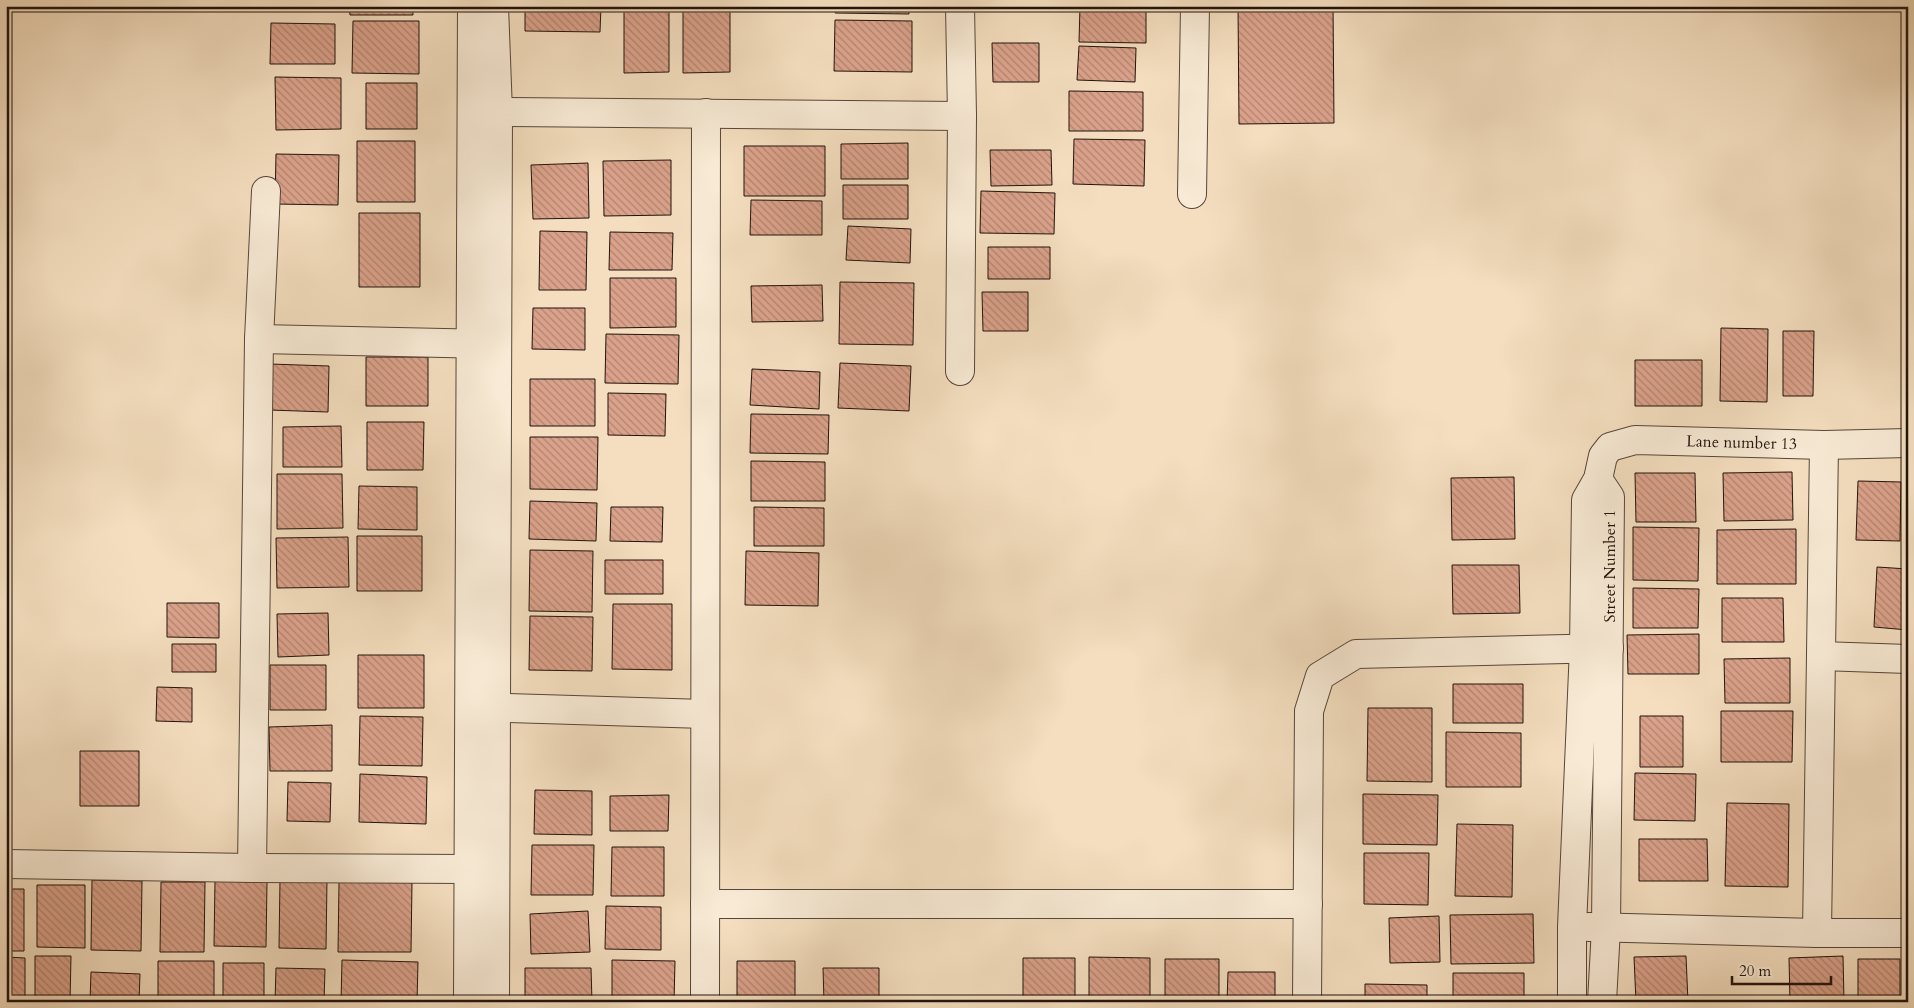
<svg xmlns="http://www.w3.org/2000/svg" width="1914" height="1008" font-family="Cardo,serif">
<defs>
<pattern id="building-back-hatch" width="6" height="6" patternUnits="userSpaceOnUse" patternTransform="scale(1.25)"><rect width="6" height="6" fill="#dba28b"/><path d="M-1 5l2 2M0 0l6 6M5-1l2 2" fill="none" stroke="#b18370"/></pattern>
</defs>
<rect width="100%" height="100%" fill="#f4debf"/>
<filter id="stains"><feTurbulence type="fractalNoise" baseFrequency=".004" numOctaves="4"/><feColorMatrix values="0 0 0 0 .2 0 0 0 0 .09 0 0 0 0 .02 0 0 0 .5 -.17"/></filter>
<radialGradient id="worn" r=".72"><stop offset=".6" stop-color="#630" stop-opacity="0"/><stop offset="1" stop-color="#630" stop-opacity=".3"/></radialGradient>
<!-- building -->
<path fill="url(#building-back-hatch)" stroke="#21130d" d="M349,6h64v9h-63z
M525,6h76l-1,26 -75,-1z
M624,6h45v66l-45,1z
M683,6h47v66l-47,1z
M835,6h74v8l-74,-1z
M997,6h56v3h-56z
M1080,6h66v37l-67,-1z
M1238,6h95l1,117 -95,1z
M835,20l77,1v51l-78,-1z
M353,21h66v53l-67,-1z
M271,23l64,1v40h-65z
M992,43h47v39h-46z
M1079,46l57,2 -1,34 -58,-2z
M275,77l66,1v51l-65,1z
M366,83h51v46h-51z
M1069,91l74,1v39h-74z
M1074,139l71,1 -1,46 -71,-2z
M357,141h58v61h-58z
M908,143v36h-67v-35z
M744,146h81v50h-81z
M990,150h61l1,35 -61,1z
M276,154l63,1 -1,50 -63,-1z
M671,160v55l-67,1 -1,-55z
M588,163l1,55 -56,1 -2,-54z
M843,185h65v34h-65z
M981,191l74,2 -1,41 -74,-1z
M751,200l71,1v34h-72z
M359,213h61v74h-61z
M848,226l63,3 -1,34 -64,-3z
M540,231l47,1 -1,58h-47z
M610,232l63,1 -1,37h-63z
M988,247h62v32h-62z
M610,278h66v49l-66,1z
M840,282l74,1 -1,62 -74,-1z
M822,285l1,36 -71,1 -1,-36z
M982,292h46v39h-45z
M533,308h52v42l-53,-1z
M1721,328l47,1 -1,73 -47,-1z
M1783,331h31l-1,65h-30z
M606,334l73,1 -1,49 -73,-1z
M366,357h62v49h-62z
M1635,360h67v46h-67z
M840,363l71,3 -2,45 -71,-3z
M270,364l59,2 -1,46 -59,-2z
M752,369l68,3 -1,37 -69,-4z
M530,379h65v47h-65z
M608,393l58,1 -1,42 -57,-1z
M751,414l78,1 -1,39 -78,-1z
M367,422h57l-1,48h-56z
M341,426l1,41h-59v-40z
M530,437h68l-1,53 -67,-1z
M751,461l74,1v39h-74z
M1792,472l1,48 -69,1 -1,-48z
M1635,473h60l1,49h-60z
M277,474h65l1,54 -66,1z
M1514,477l1,62 -63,1 -1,-62z
M1858,481l43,1 -1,59 -44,-1z
M359,486l58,1v43l-59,-1z
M530,501l67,2 -1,38 -67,-2z
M611,507h52l-1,35 -52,-1z
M754,507l70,1v38h-70z
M1633,527l66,1 -1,53 -65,-1z
M1796,529v55h-79v-54z
M357,536h65v55h-65z
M348,537l1,50 -72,1 -1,-50z
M530,550l63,1 -1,61 -63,-1z
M746,551l73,2 -1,53 -73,-1z
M605,560h58v34h-58z
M1452,565h67l1,48 -67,1z
M1877,567l31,2v61l-34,-3z
M1633,588l66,1 -1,39h-65z
M1722,598h61l1,44h-62z
M167,603h52v35l-52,-1z
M613,604h59v66l-60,-1z
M328,613l1,42 -51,2 -1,-43z
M530,616l63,1 -1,54 -63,-1z
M1699,634v40h-71l-1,-39z
M172,644h44v28h-44z
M358,655h66v53h-66z
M1790,658v45h-65l-1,-44z
M270,665h56v45h-56z
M1453,684h70v39h-70z
M157,687l35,1v34l-36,-1z
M1368,708h64v74l-65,-1z
M1721,711h72l-1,51h-71z
M360,716l63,1 -1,49 -63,-1z
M1640,716h43v51h-43z
M332,725v46h-62l-1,-44z
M1446,732l75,1v54h-75z
M80,751h59v55h-59z
M1635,773l61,1 -1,47 -61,-1z
M360,774l67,3 -1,47 -67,-2z
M288,782l43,1 -1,39 -43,-1z
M535,790l57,1v44l-58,-1z
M1363,794l75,1 -1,50 -74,-1z
M669,795l-1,36h-58v-35z
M1727,803l62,1 -1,83 -63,-1z
M1457,824l56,1 -1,72 -57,-1z
M1639,839h68l1,42h-69z
M532,845h62l-1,50h-62z
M612,847h52v49h-53z
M1364,853h65l-1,52 -64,-1z
M280,878l47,1 -1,70 -47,-1z
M92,880l50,1 -1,70 -50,-1z
M215,881l52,1 -1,65 -52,-1z
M161,882h44l-1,70h-44z
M339,882h73l-1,70h-73z
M37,885h48v63l-48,-1z
M6,889h18v62h-18z
M606,906l55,1v43l-56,-1z
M588,911l2,41 -59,2 -1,-40z
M1533,914l1,49 -83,1 -1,-49z
M1439,916l1,46 -50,1 -1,-45z
M35,956h36l-1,46h-35z
M1686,956l2,46h-52l-2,-45z
M1843,956l1,46h-54l-1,-44z
M6,957l19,1v44h-19z
M1089,957l61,1v44h-61z
M1023,958h52v44h-52z
M1165,959h54v43h-54z
M1858,959h42v43h-42z
M342,960l76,2 -1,40h-76z
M612,960l63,1 -1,41h-62z
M158,961h56v41h-56z
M737,961h58v41h-58z
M223,963h41v39h-41z
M276,968l49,1 -1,33h-49z
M525,968h66l1,34h-67z
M823,968h56v34h-55z
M91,972l49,2 -1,28h-49z
M1228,972h47v30h-48z
M1453,973h71v29h-71z
M1365,984l62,1v17h-62z"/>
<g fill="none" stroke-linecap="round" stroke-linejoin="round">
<!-- minor casing -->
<g stroke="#56463a" stroke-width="30">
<g id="minor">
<path d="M494,6l4,106 -3,890"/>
<path d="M498,112l464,4"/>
<path d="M1192,194l3,-188"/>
<path d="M259,339l231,5"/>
<path d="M960,371l2,-255 -2,-110"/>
<path d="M1598,479l12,18 -4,431 -4,74"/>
<path d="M1821,656l87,3"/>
<path d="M478,707l227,7"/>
<path d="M6,864l246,4 217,1"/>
<path d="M252,868l7,-529 7,-148"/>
<path d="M705,904h603"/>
<path d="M1589,927l228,6h91"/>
<path d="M1817,933l7,-488"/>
<path d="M468,1002l4,-996"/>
<path d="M705,1002l1,-889"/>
<path d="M1307,1002l2,-291 11,-35 36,-22 253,-6"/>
<path id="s1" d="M1572,1002v-75l12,-279 2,-148 12,-21 5,-23 7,-9 25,-7 189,5 84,-2"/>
</g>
</g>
<!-- minor -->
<use href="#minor" stroke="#f8ead5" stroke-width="28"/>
</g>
<g text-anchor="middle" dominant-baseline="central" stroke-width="4" stroke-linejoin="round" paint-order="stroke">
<!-- street labels -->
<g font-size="16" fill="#21130d" stroke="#f8ead5">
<text stroke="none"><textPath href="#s1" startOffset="694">Lane number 13</textPath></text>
<text transform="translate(1610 566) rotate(-90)">Street Number 1</text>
</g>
</g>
<!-- margin -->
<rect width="1914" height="1008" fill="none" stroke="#f4debf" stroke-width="25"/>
<rect x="8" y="8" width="1899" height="993" fill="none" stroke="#21130d" stroke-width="2.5"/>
<rect x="12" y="12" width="1889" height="983" fill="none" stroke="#21130d"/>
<!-- scale -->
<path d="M1732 976v8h99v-8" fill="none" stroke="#21130d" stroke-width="2.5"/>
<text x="1739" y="976" font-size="15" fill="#21130d" stroke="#f8ead5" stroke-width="4" paint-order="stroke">20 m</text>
<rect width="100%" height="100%" filter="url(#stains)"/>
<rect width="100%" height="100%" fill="url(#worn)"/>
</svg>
